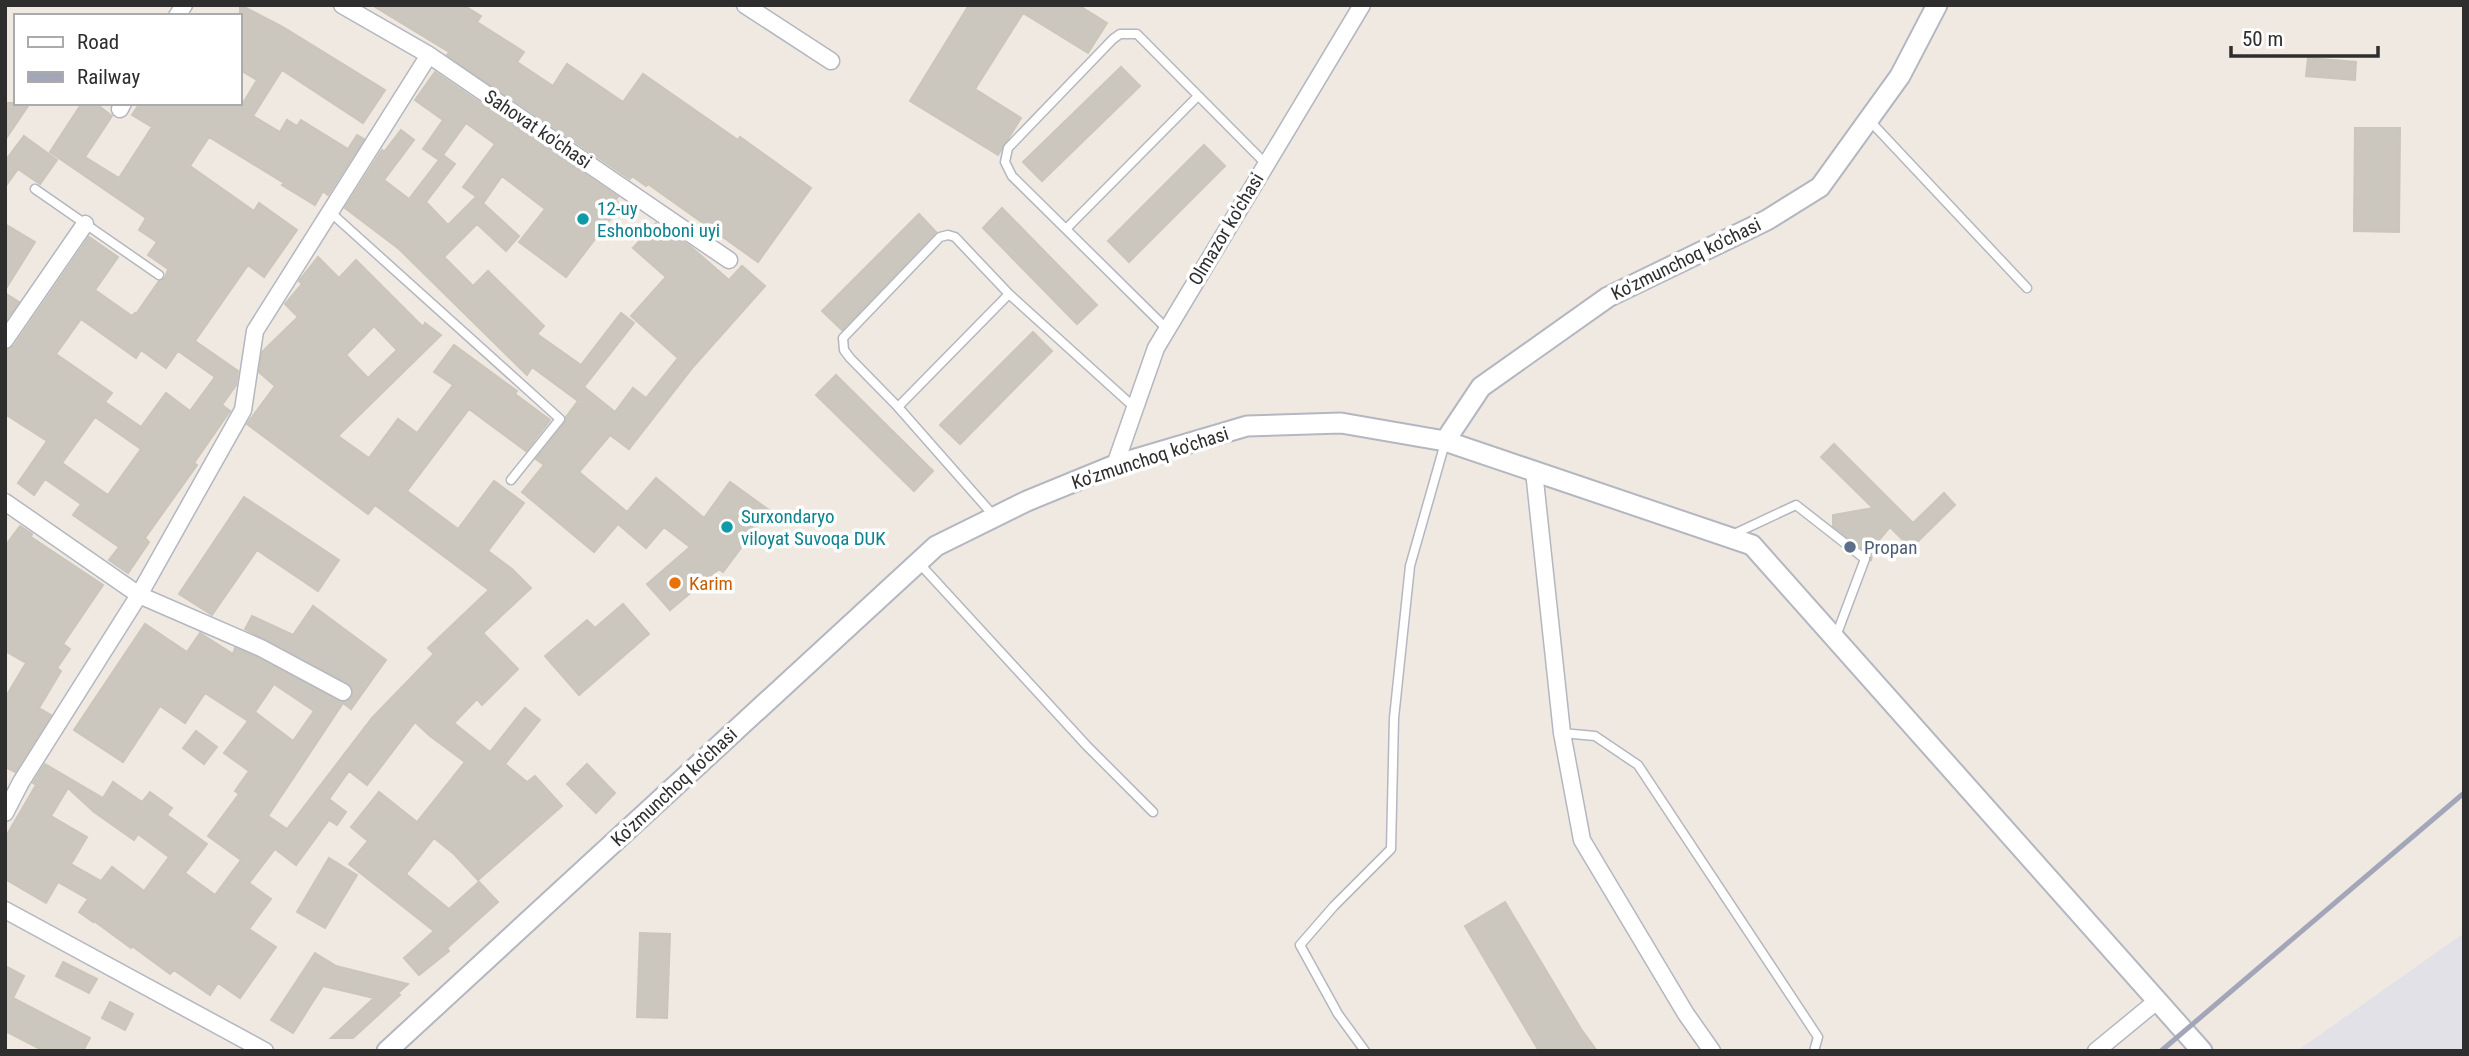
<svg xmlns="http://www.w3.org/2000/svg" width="2469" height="1056" font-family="'Roboto Condensed',sans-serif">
<rect width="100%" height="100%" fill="#efe9e1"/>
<!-- industrial -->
<path fill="#e3e1e8" d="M2464,933v118h-167z"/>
<!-- building -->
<path fill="#cbc7bf" stroke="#cbc5ba" stroke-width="2" fill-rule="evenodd" d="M240,5l43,22 102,63 -22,33 -81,-53 -29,46 27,16 7,-12 10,6 4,-6 47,29 9,-14 7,4 -36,56 -5,-4 -8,14 -33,-20 2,-2 -75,-46 -19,29 64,45 5,-8 38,27 -33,47 -16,-12 -53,76 43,30 -2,14 -14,20 8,6 -36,52 3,2 -52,73 4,4 -21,31 -19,-13 10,-13 -46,-32 8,-11 -36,-25 -11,16 -16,-12 29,-42 -42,-27v-64l9,-4 75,-109 29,20 -23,33 37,26 3,-3 1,1 23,-33 6,-3 3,-9 -20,-14 9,-13 -18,-12 7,-12 -96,-66 32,-49h13l17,13 -27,41 34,21 33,-51 -20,-12 8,-12h103l14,-23 -17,-10zM81,319l55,39 5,-8 25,18 12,-17 37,26 -25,34 -24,-18 -25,34 -36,-25 7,-9 -56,-39zM95,417l46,32 -33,46 -46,-32z
M372,5h91l18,11 -4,6 47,30 -7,10 36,24 14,-22 56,38 20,-28 95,66 2,-3 71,51 -53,74 -110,-78 -2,2 -14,-10 -2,3 -183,-124 2,-3z
M969,5h109l29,18 -19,30 -65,-40 -48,76 46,29 -23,37 -88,-54z
M2308,58l48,4 -1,18 -49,-4z
M1121,67l19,19 -98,95 -19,-19z
M435,72l183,125 -3,3 6,5 -55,72 -47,-35 26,-33 -43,-33 -18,26 -21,-15 32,-43 -29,-21 -23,32 12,9 -29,38 22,23 28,-28 43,39 -13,15 -29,-27 -33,33 29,29 15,-15 56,55 -7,8 44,31 40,-52 13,10 -50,64 31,25 18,-24 13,10 32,-40 -47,-42 35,-39 -33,-29 23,-25 35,24 38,33 13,-14 23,20 -72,81 -64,82 -19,-14 -31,37 48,40 29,-34 48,40 26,-36 39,28 -46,62 -4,-3 -49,41 -23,-26 43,-37 -26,-20 -18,21 -28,-24 -24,28 -72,-60 22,-27 -8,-6 29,-36 1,-6 12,-16 -46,-34 -5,8 -128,-126 -54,-41 37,-58 2,2 17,-22 13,10 -30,40 25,19 30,-39 -16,-11 20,-29 -28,-20z
M5,103h25l-25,37z
M2355,128h45l-1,104 -45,-1z
M24,136l33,24 -17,24 -22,-15 -13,18v-26z
M1204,145l21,21 -96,96 -21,-21z
M1002,208l95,97 -20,19 -94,-96z
M919,214l17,18 -94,98 -20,-19z
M5,224l30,18 -30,48z
M318,257l21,21 17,-18 67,67 2,-4 16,12 -103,101 31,22 29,-39 19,14 36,-48 -19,-13 20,-27 63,46 -2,3 35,26 -24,31 -57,-42 -62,82 51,38 36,-48 30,22 -36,48 24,18 19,19 -48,45 35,36 -36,36 -5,-6 -23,24 36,29 35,-44 15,12 -35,44 22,18 8,-6 27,30 -84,74 -24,-26 -20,-16 -28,36 43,35 30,-27 19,20 -51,46 2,3 -30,24 -15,-17 30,-27 -85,-67 19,-23 -17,-14 28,-35 38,30 48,-60 -35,-26 -15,-14 -48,63 -18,-14 -20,28 17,13 -9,13 -8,-5 -33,45 -21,-16 -26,34 22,16 -22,30 27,18 -36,51 -22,-15 -8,12 -36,-25 -4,4 -38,-28 -1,2 -37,-27 -1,1 -14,-10 9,-13 -30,-17 -12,21 -41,-24v-41l31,-53 -3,-2 12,-19 58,34 10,-16 29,20 8,-10 22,16 -5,7 40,29 -22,29 30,22 26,-35 -33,-24 31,-42 -4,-3 14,-20 -25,-18 24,-32 -43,-28 -20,30 -25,-17 -37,56 -49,-32 71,-106 42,28 13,-19 33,21 2,-6 21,9 87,45 10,-6 -2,-10 -106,-57 7,-13 41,19 20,-29 73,54 -35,49 -8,-6 -75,113 19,13 85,-111 62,-64 -6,-6 61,-58 -114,-85 -7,9 -121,-90 28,-38 -16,-14 3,-20 36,-35 -13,-13 17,-20 -3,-3zM374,326l23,24 -29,28 -22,-23zM274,684l40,27 -21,30 -38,-29zM68,788l26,24 40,28 4,-6 31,23 -25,34 -32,-24 -11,14 -30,-17 16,-27 -36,-21z
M5,293l14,9 -14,19z
M1033,332l19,19 -92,93 -20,-19z
M836,375l97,96 -19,20 -98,-96z
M1834,444l79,79 31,-30 11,12 -44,43 -21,-21 -17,20 -2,14 -2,-7 -36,-28v-11l40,-7 -52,-51z
M244,497l95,63 -21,31 -61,-41 -45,65 -33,-21z
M20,526l12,8 -1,3 72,48 -40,59 7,5 -13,19 4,3 -22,37 12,7 -36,57 -10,-5v-69l21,-35 -21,-12v-105z
M623,604l26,30 -70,61 -34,-39 42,-36 8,8z
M196,731l21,16 -13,17 -21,-16z
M587,764l28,29 -19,20 -29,-29z
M329,858l28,17 -32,53 -28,-16z
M1505,902l76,127 16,22h-58l-74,-125z
M640,933l30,1 -3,84 -30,-1z
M315,953l21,13 72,18 -10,9 2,2 -47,43h-22l43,-40 -51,-12 -30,47 -22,-13z
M63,962l34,17 -8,14 -33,-17z
M5,966l19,10 -11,22 77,40 -7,13h-39l-39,-20z
M110,1002l23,12 -8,16 -23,-12z"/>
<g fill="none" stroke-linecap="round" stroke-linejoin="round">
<!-- service casing -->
<g stroke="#b4b7c1" stroke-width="11">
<path id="service" d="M1869,120l158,168
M35,189l124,86
M329,211l231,208 -49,61
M1066,229l132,-133
M1167,329l-155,-153 -7,-14 3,-14 105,-109 7,-5h17l128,129
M898,407l111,-113
M994,516l-96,-109 -48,-49 -6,-8 -1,-12 97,-101 8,-2 7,2 54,57 126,114
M1734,534l62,-29 69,54 -29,77
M918,562l169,184 66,66
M1562,733l33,3 43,29 180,272 -4,14
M1365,1051l-27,-37 -38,-69 34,-39 57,-57 3,-131 16,-152 35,-123"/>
</g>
<!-- minor casing -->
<g stroke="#b4b7c1" stroke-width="19">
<path id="minor" d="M342,5l87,50 300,205
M745,5l86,56
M177,16l7,-11
M120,109l3,-6
M5,340l80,-116
M1115,465l41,-117 206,-343
M1534,471l28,262 20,107 104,174 26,37
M5,502l134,93 122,53 82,44
M5,813l16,-31 118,-187 104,-185 12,-79 174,-276
M5,910l260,141
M2096,1051l62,-51"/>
</g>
<!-- tertiary casing -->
<g stroke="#b4b7c1" stroke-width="23">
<path id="tertiary" d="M1445,441l36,-54 127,-90 159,-77 53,-33 80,-111 37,-71
M387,1051l549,-505 91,-45 88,-36 132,-39 94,-3 104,18 307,104 450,506"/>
</g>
<!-- service -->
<use href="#service" stroke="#fff" stroke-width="8"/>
<!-- minor -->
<use href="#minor" stroke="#fff" stroke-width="16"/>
<!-- tertiary -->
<use href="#tertiary" stroke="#fff" stroke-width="19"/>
<!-- rail -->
<path stroke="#a3a6b8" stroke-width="5" d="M2161,1051l303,-258"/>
</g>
<!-- markers -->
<g fill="#0f9aa8" stroke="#fff" stroke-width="2.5">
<circle cx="583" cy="219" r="7"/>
<circle cx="727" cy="527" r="7"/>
</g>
<circle fill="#5c6f8a" stroke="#fff" stroke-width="2.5" cx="1850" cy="547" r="7"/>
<circle fill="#e8710a" stroke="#fff" stroke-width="2.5" cx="675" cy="583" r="7"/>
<g text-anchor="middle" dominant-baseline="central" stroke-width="7" stroke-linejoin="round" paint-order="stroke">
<!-- street labels -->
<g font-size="19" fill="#2e2e2e" stroke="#fff">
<text transform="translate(538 129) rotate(34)">Sahovat ko'chasi</text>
<text transform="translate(1226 229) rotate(-59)">Olmazor ko'chasi</text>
<text transform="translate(1686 259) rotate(-26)">Ko'zmunchoq ko'chasi</text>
<text transform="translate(1150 458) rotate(-18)">Ko'zmunchoq ko'chasi</text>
<text transform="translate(674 787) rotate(-43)">Ko'zmunchoq ko'chasi</text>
</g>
<!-- culture labels -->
<g font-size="19" fill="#0d838f" stroke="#fff" text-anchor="start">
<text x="597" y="208">12-uy<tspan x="597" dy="22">Eshonboboni uyi</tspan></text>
<text x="741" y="516">Surxondaryo<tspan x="741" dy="22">viloyat Suvoqa DUK</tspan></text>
</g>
<!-- service labels -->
<g font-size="19" fill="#4e5e75" stroke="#fff" text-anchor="start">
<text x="1864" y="547">Propan</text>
</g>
<!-- food labels -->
<g font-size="19" fill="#c56008" stroke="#fff" text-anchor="start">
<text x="689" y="583">Karim</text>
</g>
</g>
<!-- border -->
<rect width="2469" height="1056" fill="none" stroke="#2e2e2e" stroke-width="14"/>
<!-- legend -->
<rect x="14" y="14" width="228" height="91" fill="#ffffff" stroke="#ababab" stroke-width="2"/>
<rect x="28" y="37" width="35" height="10" fill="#ffffff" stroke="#ababab" stroke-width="2"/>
<text x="77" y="49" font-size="21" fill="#2e2e2e">Road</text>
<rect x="28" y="72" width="35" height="10" fill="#a3a6b8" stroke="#ababab" stroke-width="2"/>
<text x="77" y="84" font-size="21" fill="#2e2e2e">Railway</text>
<!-- scale -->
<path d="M2231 46v10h147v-10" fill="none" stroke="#2e2e2e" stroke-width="3.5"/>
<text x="2242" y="46" font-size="21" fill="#2e2e2e" stroke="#ffffff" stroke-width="5" paint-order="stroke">50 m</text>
</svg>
